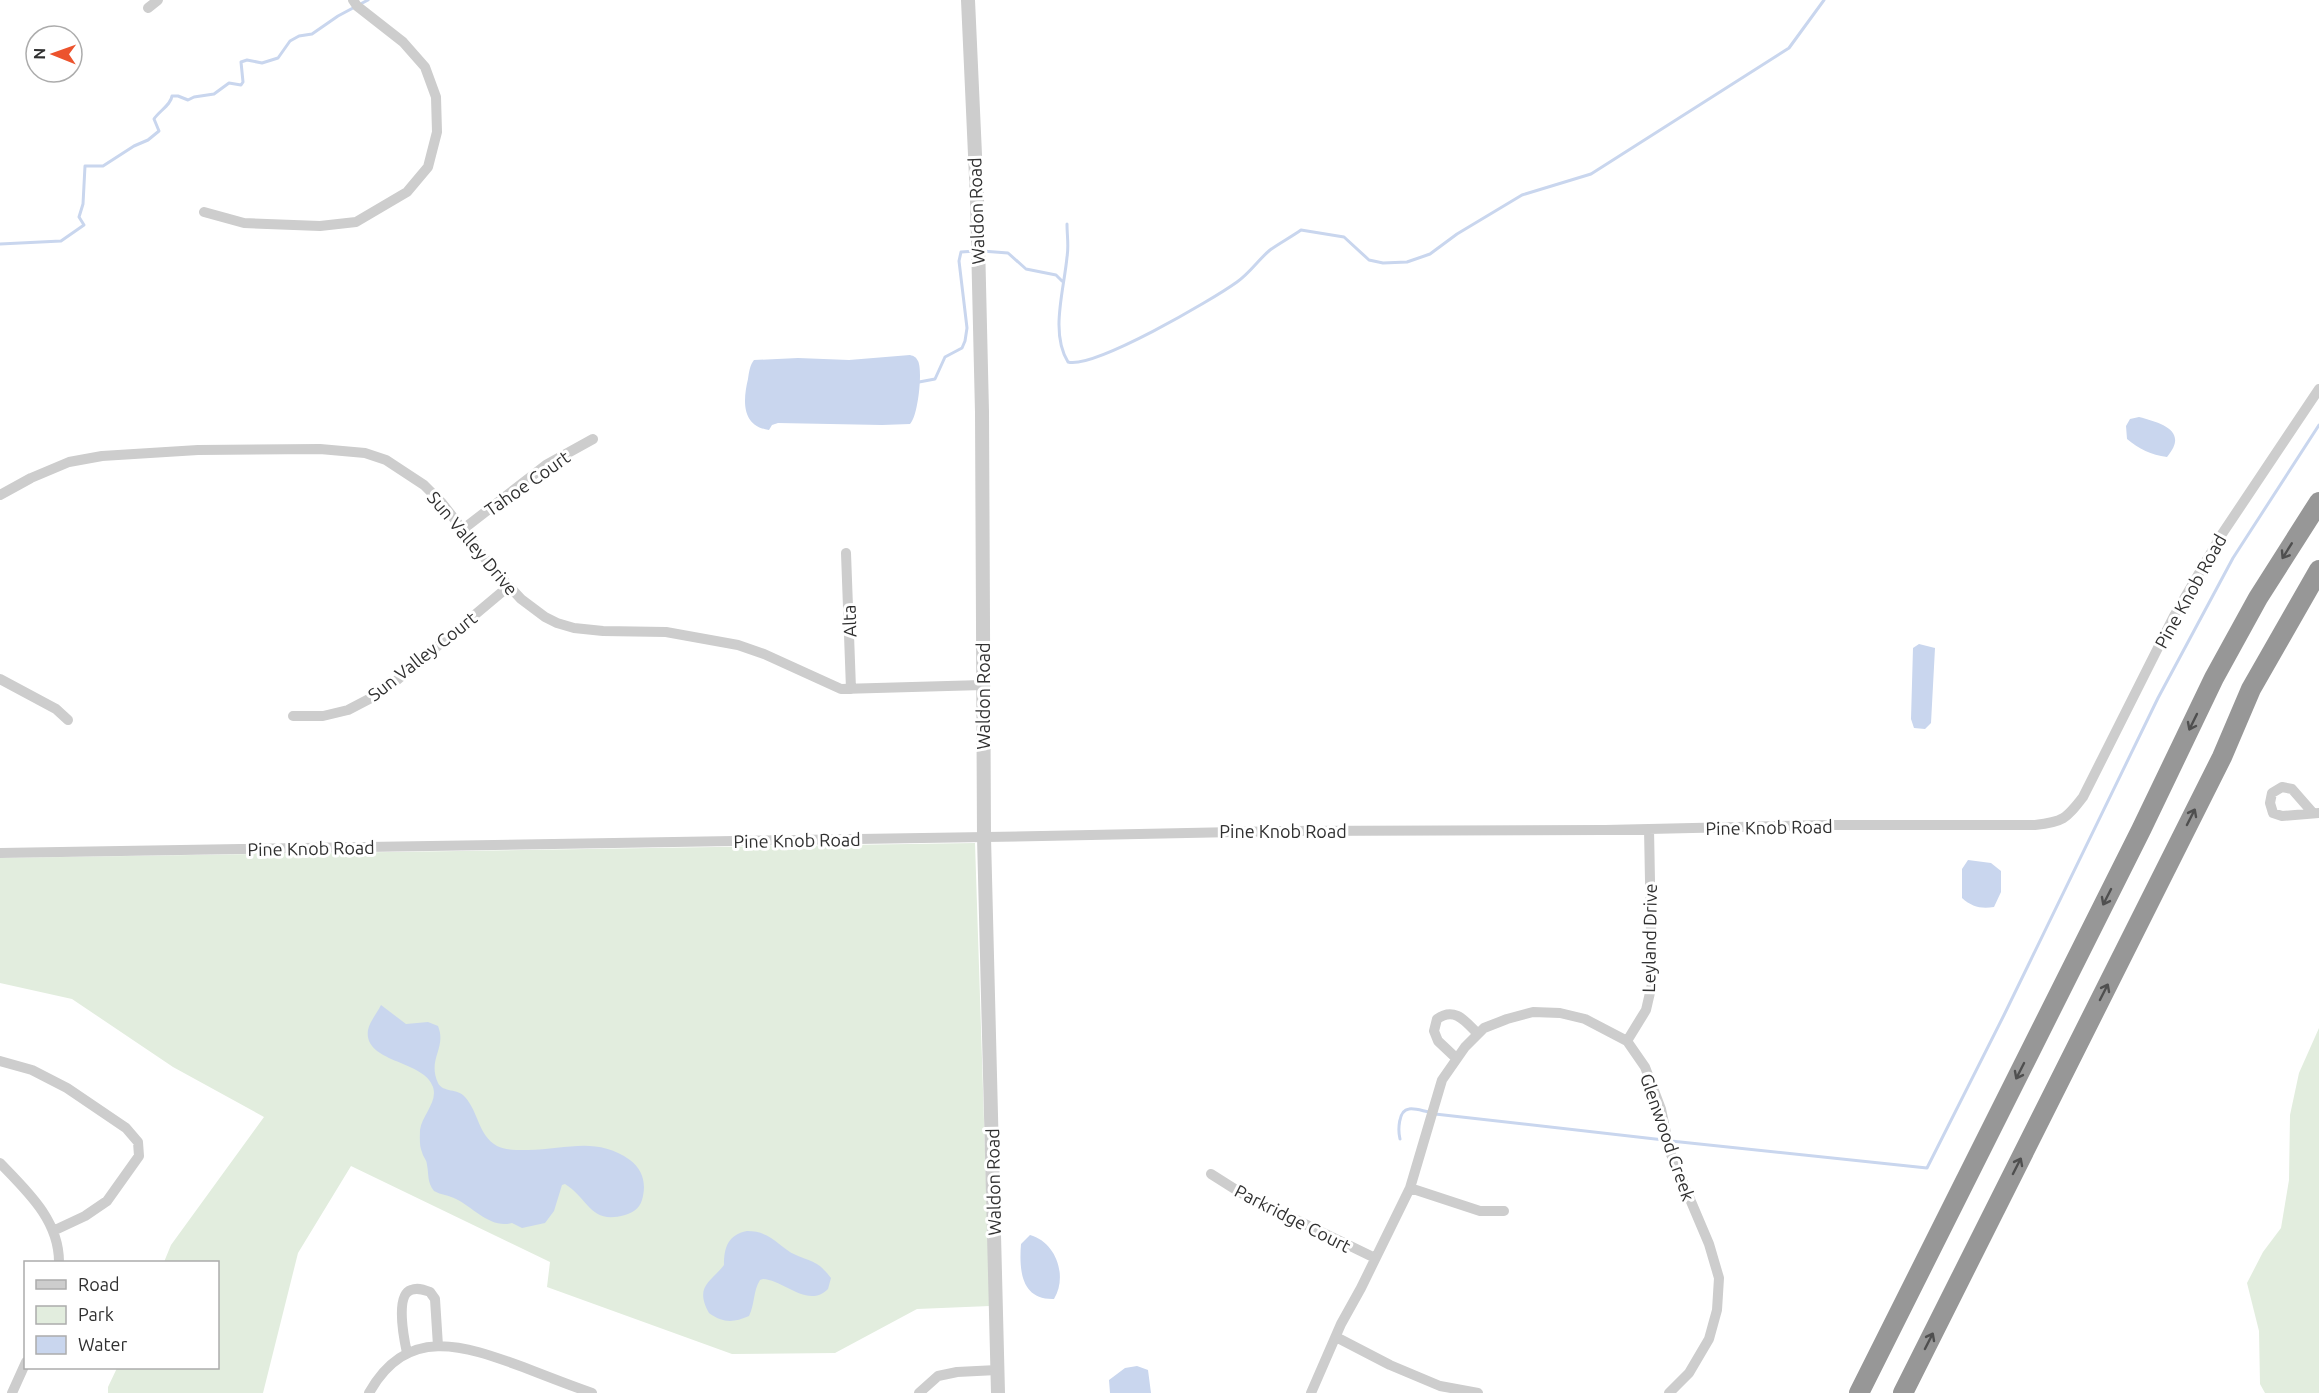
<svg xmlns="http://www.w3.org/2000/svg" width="2319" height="1393" font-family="Ubuntu,sans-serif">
<rect width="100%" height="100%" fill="#fff"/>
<!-- green -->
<path fill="#e2edde" d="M975,843l15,463 -73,3 -82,44 -103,1 -185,-67 3,-25 -199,-96 -53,87 -35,140h-155v-6l9,-19h101v-106h-54l7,-17 93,-128 -91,-50 -101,-68 -72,-16v-125z
M2319,1028v365h-54l-5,-9 -1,-53 -12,-48 16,-31 18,-24 8,-48 1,-65 9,-42z"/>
<!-- water -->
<path fill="#c9d6ee" d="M910,355c4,1 6,2 8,6 5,9 0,56 -8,63l-28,1 -104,-2 -6,2 -3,5c-28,-4 -26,-30 -21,-51 1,-7 2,-14 6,-19l44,-2 51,2z
M2139,417c23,6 50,14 28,40 -16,-2 -28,-8 -40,-18l-1,-13 4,-7z
M1919,644l16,4 -4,75 -6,6 -11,-1 -3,-9 2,-71z
M1968,860l23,3 10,8v21l-7,15c-13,2 -22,0 -32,-9v-29z
M381,1005l25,19 22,-2 10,4c9,22 -11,33 0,57 5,10 20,5 27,14 14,16 13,38 32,49 8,4 18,4 27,4 40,1 70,-15 106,10 12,9 16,22 13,36 -2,11 -8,16 -18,19 -35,10 -36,-16 -60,-31l-3,1 -8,26 -9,12 -23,5 -10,-5c-21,6 -38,-15 -56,-24 -7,-4 -15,-4 -22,-8 -7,-9 -5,-16 -7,-26 0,-5 -4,-8 -5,-13 -3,-6 -2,-16 -2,-22 2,-15 18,-28 13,-43 -8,-27 -70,-24 -65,-57 2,-9 9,-17 13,-25z
M747,1231c25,0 31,16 49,24 18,8 22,6 35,23l-3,11c-20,20 -44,-9 -65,-10l-3,1c-7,11 -5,24 -11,36 -16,7 -26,7 -40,-3 -15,-27 2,-31 15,-48 0,-18 4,-30 23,-34z
M1030,1235c26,7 38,41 24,64 -33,1 -35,-29 -33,-55z
M1137,1366l11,4 3,23h-41l-1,-13 16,-12z"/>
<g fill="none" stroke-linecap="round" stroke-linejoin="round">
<!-- stream -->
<path stroke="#c9d6ee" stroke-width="3" d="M1067,224c0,12 2,22 0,33 -3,33 -17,76 1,105 26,7 144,-62 169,-80 13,-9 21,-22 33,-32 10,-7 21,-13 31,-20l43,7 25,23 14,3 24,-1 23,-8 27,-20 65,-39 69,-21 198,-126 35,-48
M0,244l61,-3 23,-16 -5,-8 4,-13 2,-38h18l31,-20 14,-6 11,-9 -5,-12c5,-8 17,-14 18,-23h6l10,4 6,-3 20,-3 15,-11 12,2 2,-3 -2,-20 6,-2 15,3 16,-5 12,-17 9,-5 13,-2 26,-18 30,-16
M982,251l26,2 18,16 30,6 6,6
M919,382l16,-3 10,-22 17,-9 3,-7 2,-13 -8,-67 2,-9 15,-1
M1435,1114l229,26
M1400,1139c-2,-8 -2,-29 9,-30 6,-1 14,2 20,3
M1671,1141l256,27 77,-153 154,-317 75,-140 86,-133"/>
<!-- minor -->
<path stroke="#cdcdcd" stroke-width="10" d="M148,8l10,-8
M204,212l40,11 76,3 36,-4 51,-30 21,-25 9,-35 -1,-35 -11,-30 -22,-25 -46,-36 -4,-6
M0,495l31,-17 38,-16 33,-6 96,-6 122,-1 45,4 21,7 38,25 18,18 52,67 27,29 24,18 12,6 17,5 29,3 63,1 72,13 26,9 77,35 142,-4
M462,530l84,-65 47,-26
M846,553l5,136
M0,679l56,30 12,11
M293,716h30l25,-6 23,-12 25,-17 113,-95
M2313,813l-21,-24 -10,-2 -10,6 -2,10 3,10 9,3 37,-3
M0,853l1042,-17 236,-5 327,-1 222,-5h208c28,-3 31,-6 48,-28l91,-181 48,-82 97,-145
M1627,1041l19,-31 6,-26 -3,-155
M1456,1058l-18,-17 -4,-10 3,-12c18,-13 29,3 41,15
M0,1061l32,9 35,18 59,40 12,14 1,14 -32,45 -22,15 -32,15
M0,1163c27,28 59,57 59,99
M1211,1174l30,19 134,65
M1410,1188l70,23h24
M1336,1337l54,28 50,21 38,7
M407,1353c-3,-14 -12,-58 4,-63 7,-3 13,0 19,2l5,7 3,47
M12,1393l14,-31
M369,1393c38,-68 94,-48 154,-26 23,9 46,18 69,26
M919,1393l19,-17 19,-4 40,-2
M1311,1393l30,-69 20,-36 49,-100 32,-108 23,-33 19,-19 23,-9 26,-7 27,1 25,6 42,22 18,26 16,42 9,43 39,92 10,34 -2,32 -8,29 -20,34 -20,20"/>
<!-- tertiary -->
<path stroke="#cdcdcd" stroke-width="14" d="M968,0l9,199 5,213 2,425 14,556"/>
<!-- motorway -->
<path stroke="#979797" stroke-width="20" d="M1859,1393l282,-563 73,-152 44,-80 61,-96
M1903,1393l319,-636 29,-68 68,-119"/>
</g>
<!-- one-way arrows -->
<defs><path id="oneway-shaft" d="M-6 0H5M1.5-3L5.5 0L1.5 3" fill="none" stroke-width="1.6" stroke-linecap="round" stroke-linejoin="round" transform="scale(1.5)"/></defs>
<g stroke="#4f4f4f">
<use href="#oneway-shaft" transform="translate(2287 551) rotate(122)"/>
<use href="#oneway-shaft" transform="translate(2193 722) rotate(116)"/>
<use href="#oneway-shaft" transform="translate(2191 817) rotate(-63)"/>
<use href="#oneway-shaft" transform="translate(2107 897) rotate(117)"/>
<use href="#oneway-shaft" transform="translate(2104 992) rotate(-63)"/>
<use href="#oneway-shaft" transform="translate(2020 1071) rotate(117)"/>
<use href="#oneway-shaft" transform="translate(2017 1166) rotate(-63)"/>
<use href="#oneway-shaft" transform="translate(1929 1341) rotate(-63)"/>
</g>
<g text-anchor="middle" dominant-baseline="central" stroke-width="6" stroke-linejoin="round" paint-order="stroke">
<!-- street labels -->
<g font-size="18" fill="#303030" stroke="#fff">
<text transform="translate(976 211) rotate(-92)">Waldon Road</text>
<text transform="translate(527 483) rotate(-35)">Tahoe Court</text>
<text transform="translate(473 543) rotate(50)">Sun Valley Drive</text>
<text transform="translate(2190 591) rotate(-61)">Pine Knob Road</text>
<text transform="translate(849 621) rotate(-92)">Alta</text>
<text transform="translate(422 656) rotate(-38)">Sun Valley Court</text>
<text transform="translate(983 696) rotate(-90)">Waldon Road</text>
<text transform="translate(1769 827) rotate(-1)">Pine Knob Road</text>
<text x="1283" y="831">Pine Knob Road</text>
<text transform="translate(797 840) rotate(-1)">Pine Knob Road</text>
<text transform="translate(311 848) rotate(-1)">Pine Knob Road</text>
<text transform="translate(1649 938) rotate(-89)">Leyland Drive</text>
<text transform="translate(1668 1137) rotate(71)">Glenwood Creek</text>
<text transform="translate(993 1182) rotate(-91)">Waldon Road</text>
<text transform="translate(1293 1218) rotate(27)">Parkridge Court</text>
</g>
</g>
<!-- legend -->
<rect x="24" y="1261" width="195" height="108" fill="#ffffff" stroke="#acacac" stroke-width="1.5"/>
<rect x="36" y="1280" width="30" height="9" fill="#cdcdcd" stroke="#acacac" stroke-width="1.5"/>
<text x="78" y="1291" font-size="18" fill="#303030">Road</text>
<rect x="36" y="1306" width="30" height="18" fill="#e2edde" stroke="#acacac" stroke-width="1.5"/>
<text x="78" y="1321" font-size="18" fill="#303030">Park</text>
<rect x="36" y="1336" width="30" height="18" fill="#c9d6ee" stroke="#acacac" stroke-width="1.5"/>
<text x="78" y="1351" font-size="18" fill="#303030">Water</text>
<!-- north arrow -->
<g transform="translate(54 54) rotate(271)"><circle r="28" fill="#ffffff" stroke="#acacac" stroke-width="1.5"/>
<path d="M0-4.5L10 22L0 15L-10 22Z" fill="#ec532d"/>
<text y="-9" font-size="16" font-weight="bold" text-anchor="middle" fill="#303030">N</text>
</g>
</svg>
